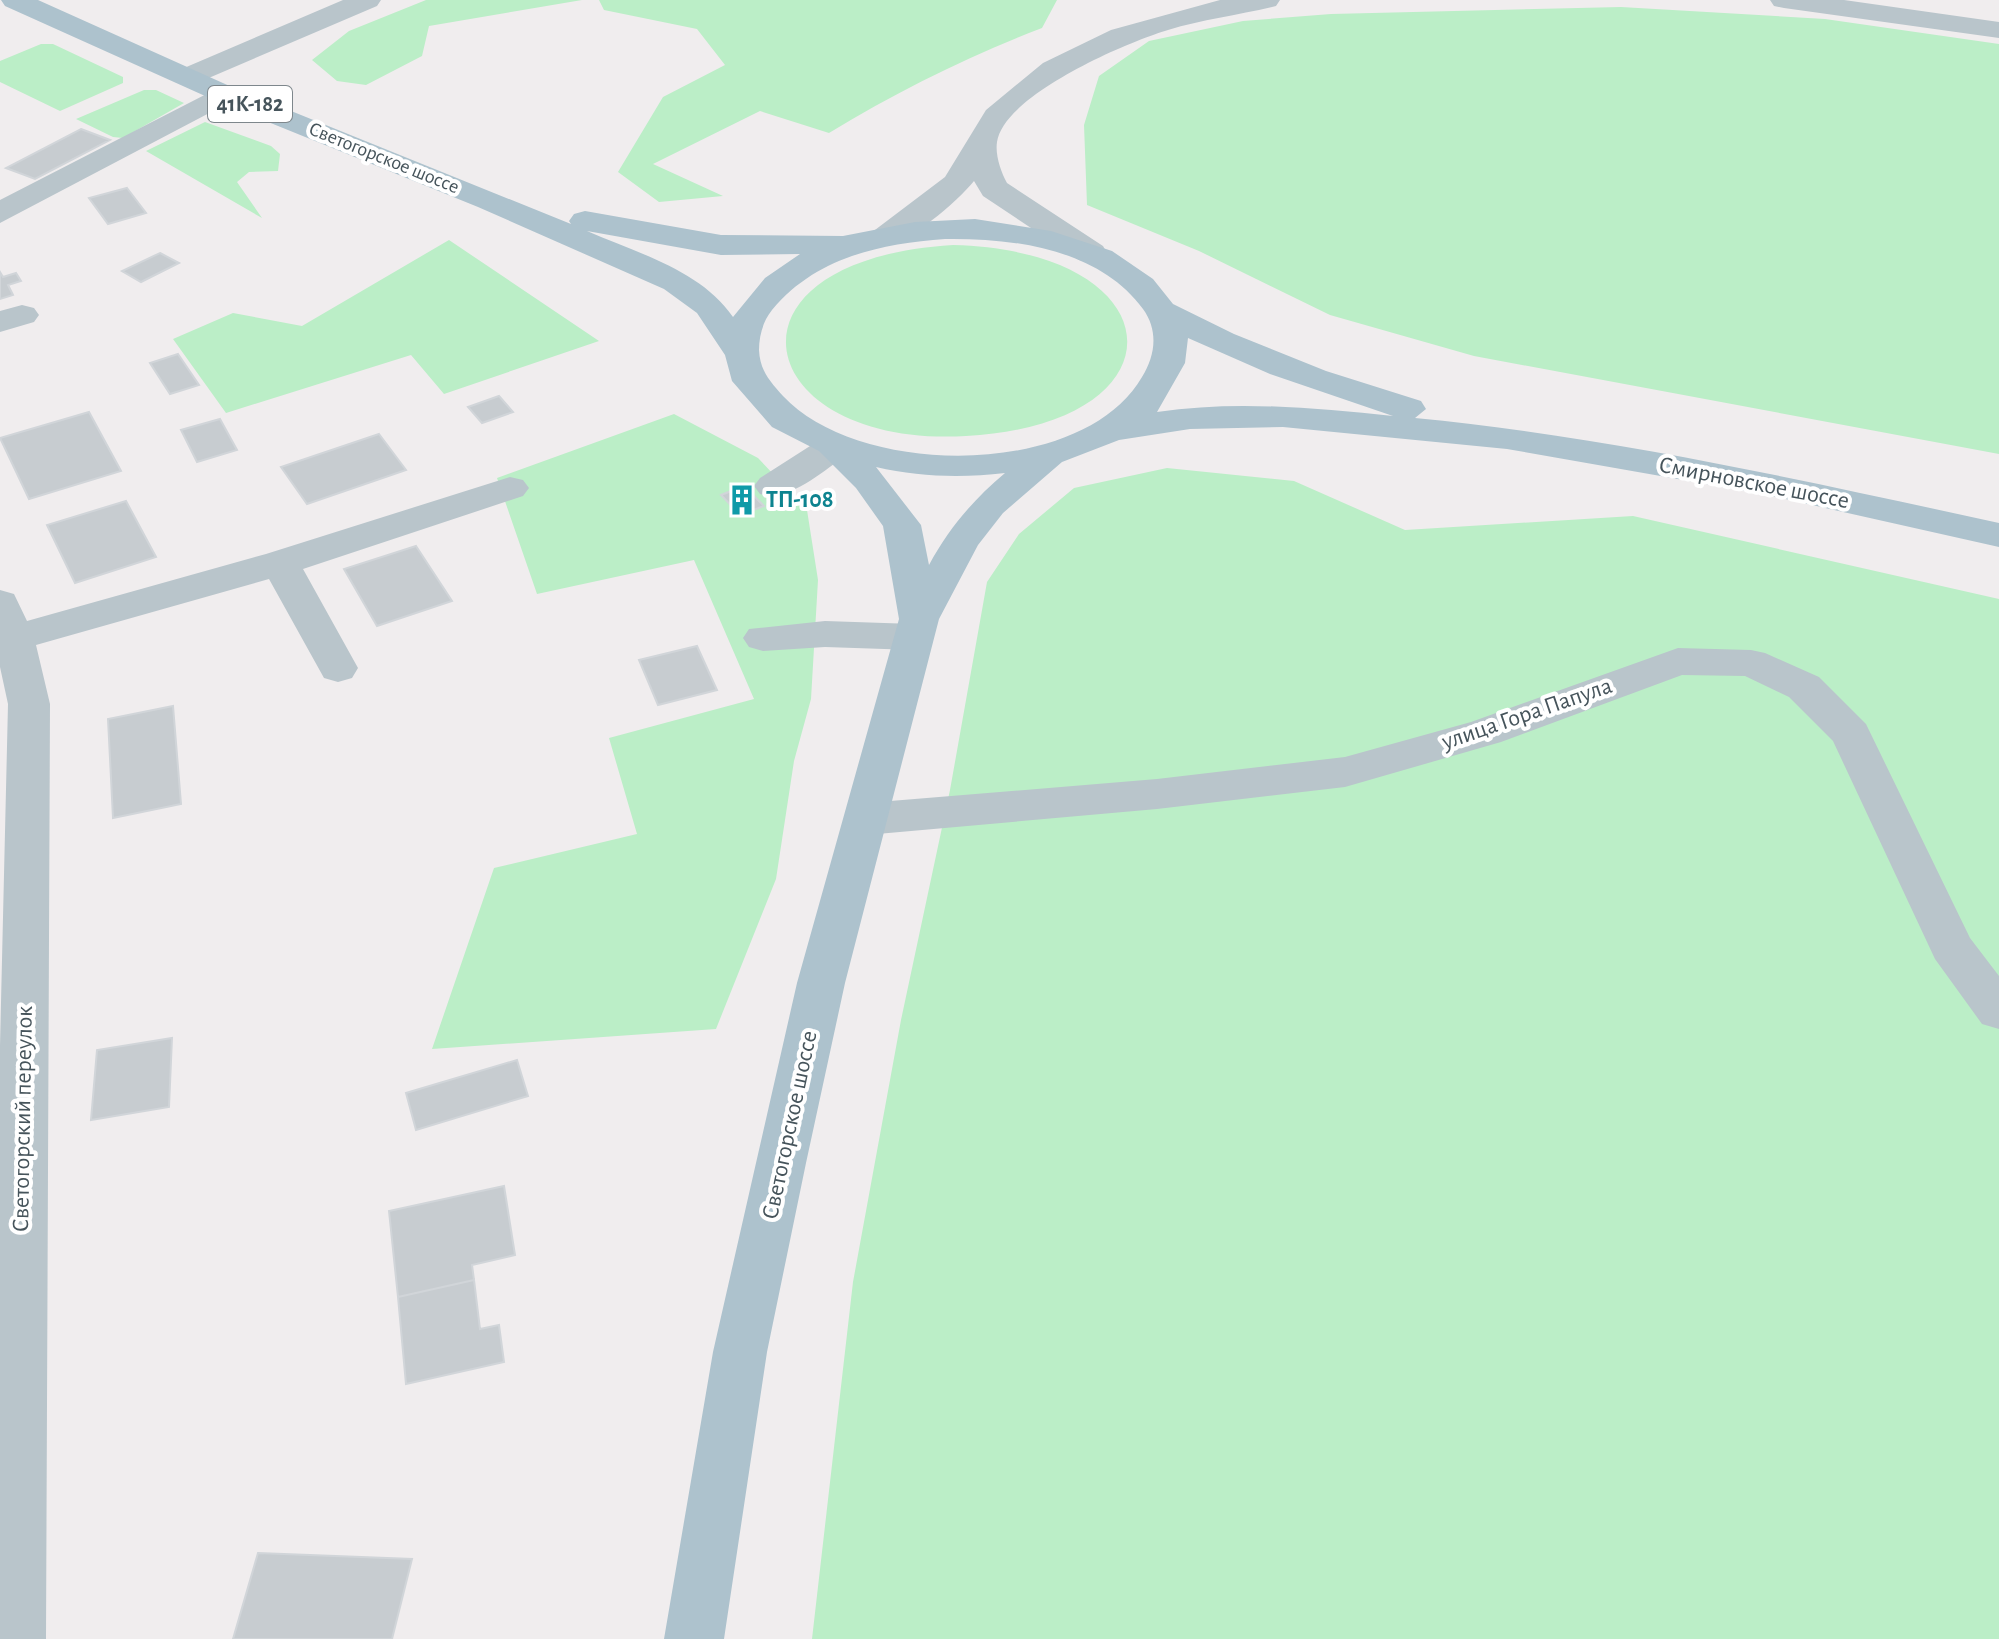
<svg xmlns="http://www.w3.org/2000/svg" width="1999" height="1639" font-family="'Alegreya Sans',sans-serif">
<rect width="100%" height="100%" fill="#f0edee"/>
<!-- green -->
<path fill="#bbeec7" d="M426,0h156l-153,26 -7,30 -56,29 -29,-4 -25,-21 37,-29z
M599,0h458l-15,28c-75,29 -144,63 -213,105l-69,-22 -107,53 70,32 -64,6 -41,-30 45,-75 62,-32 -28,-36 -93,-19z
M1621,7l204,12 174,25v410l-525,-98 -144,-41 -131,-64 -112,-46 -3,-80 15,-49 50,-35 94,-20 88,-7z
M41,44h12l70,33v6l-63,28 -60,-29v-21z
M144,90h12l28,13 -61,35 -10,-1 -37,-18z
M205,122l66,24 9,8 -2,17 -29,1 -12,10 25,36 -116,-67z
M449,240l150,101 -155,53 -33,-39 -185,58 -53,-74 60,-26 69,13z
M953,245c225,6 235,179 13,191 -215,12 -259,-176 -13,-191z
M674,414l84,44 49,52 11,70 -7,119 -17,62 -18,118 -60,150 -284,20 62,-181 143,-34 -28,-96 145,-39 -60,-139 -157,34 -40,-116z
M1167,468l127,13 111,49 228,-14 366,83v1040h-1187l41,-357 48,-262 49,-230 37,-208 32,-48 55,-46z"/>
<!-- building -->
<path fill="#c7ccd0" stroke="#d1d5d9" stroke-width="2" d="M81,129l29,11 -75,39 -29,-11z
M127,188l19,25 -38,11 -19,-26z
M160,253l19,10 -38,19 -19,-11z
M0,272l3,5 13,-4 5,8 -13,4 5,10 -13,4z
M178,354l21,31 -29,9 -20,-31z
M499,396l14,16 -31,11 -14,-16z
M89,412l32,59 -92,28 -29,-61z
M220,419l17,31 -40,12 -16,-32z
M379,434l27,36 -99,34 -26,-37z
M744,486l20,20 -24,9 -19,-20z
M126,501l30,56 -81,26 -28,-58z
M416,546l36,55 -75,25 -33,-57z
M697,646l20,44 -59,15 -19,-45z
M173,706l8,98 -68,14 -5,-99z
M172,1038l-3,69 -78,13 6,-70z
M517,1060l11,36 -112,34 -10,-37z
M504,1186l11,69 -43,10 2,15 -76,17 -9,-86z
M474,1280l6,49 19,-4 5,37 -98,22 -8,-87z
M258,1553l154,6 -20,80h-159z"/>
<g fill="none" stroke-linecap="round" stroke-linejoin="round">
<!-- minor -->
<path fill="#b9c5cb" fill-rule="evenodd" d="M343,0h38l-4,6 -180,77h-20l-5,-6 5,-6z
M1220,0h60l-4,6c-36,9 -73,13 -108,24 -41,12 -164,65 -171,112 -2,13 4,30 10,41l96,63 4,7 -4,7 -12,3 -12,-3 -96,-64 -9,-15c-19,23 -72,70 -102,62l-5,-7 78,-59 41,-67 57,-47 68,-33z
M1770,0h74l155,22v16l-215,-30 -10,-2z
M224,85l10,3 5,6 -5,6 -234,123v-23z
M22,305l12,3 5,7 -5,7 -34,10v-21z
M834,436l13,3 5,8 -5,8c-25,16 -56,47 -87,39l-6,-8 6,-8 61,-39z
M510,477l13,3 6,8 -6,8 -220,73 55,99 -6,10 -14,4 -14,-4 -55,-99 -233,66 14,59 -4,935h-46v-593l8,-342 -8,-37v-77l14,4 13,27 239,-67z
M825,621l89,3 14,4 6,9 -6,9 -14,4 -89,-3 -62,4 -14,-4 -6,-9 6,-9z
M1678,648l73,2 14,3 54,24 47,47 104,214 29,38v53l-17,-5 -47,-65 -102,-218 -44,-44 -44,-21 -63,-1 -181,67 -156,45 -188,22 -291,26 -16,-5 -6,-11 6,-11 16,-5 291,-24 188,-22 126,-35z"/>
<!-- major -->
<path fill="#adc2cd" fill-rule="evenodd" d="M1,0h37l196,88 337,136 -2,-3 5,-7 11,-3 136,24 122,1 72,-14 60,-3 76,12 61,20 41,28 20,25 61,30 92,37 95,30 5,8 -11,9c197,19 391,63 584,105v24l-236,-53 -256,-45 -224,-22 -93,2 -71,11 -57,22 -59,51 -25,32 -39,74 -94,364 -39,180 -39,189 -43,287h-60l49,-287 43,-189 41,-180 102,-364 -16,-93 -27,-38 -37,-37 -47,-24 -40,-46 -7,-26 -28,-42 -33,-24 -186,-82 -264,-107 -209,-94zM587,231l134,24 79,-1 -35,24 -32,39c-32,-47 -96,-64 -146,-86zM945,239c70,-1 154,10 198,70 16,22 12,47 -1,68 -59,102 -283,101 -359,19 -13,-15 -23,-25 -24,-46 0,-14 4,-29 13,-40 44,-53 108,-66 173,-71zM1188,338l82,36 123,42c-79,-8 -157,-16 -236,-4l28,-49zM876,467c43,10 86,11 129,6 -32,27 -56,55 -76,92l-8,-40z"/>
</g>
<!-- icons -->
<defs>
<g id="building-bare" transform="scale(2.4)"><path d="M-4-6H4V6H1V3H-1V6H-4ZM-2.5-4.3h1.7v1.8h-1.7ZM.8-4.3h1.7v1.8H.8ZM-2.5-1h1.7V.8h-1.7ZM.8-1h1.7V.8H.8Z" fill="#0f9aa8" stroke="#fff" stroke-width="2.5" paint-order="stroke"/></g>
</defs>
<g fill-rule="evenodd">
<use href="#building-bare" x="742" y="500"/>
</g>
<g text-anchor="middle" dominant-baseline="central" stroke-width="8" stroke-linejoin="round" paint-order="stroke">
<!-- far-street labels -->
<g font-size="20" fill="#46545b" stroke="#fff">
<text transform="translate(384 158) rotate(22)">Светогорское шоссе</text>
</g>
<!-- shield labels -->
<rect fill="#fff" stroke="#7e878c" stroke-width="2" x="208" y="86" width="84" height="36" rx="6"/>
<g font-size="22" font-weight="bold" fill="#46545b">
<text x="250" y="104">41К-182</text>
</g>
<!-- street labels -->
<g font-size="24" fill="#46545b" stroke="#fff">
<text transform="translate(1754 483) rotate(11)">Смирновское шоссе</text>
<text transform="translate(1527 714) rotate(-19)">улица Гора Папула</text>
<text transform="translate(23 1119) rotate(-89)">Светогорский переулок</text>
<text transform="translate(790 1125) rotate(-78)">Светогорское шоссе</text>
</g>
<!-- culture labels -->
<g font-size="24" font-weight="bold" fill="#0d838f" stroke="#fff" text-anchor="start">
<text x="766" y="500">ТП-108</text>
</g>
</g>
</svg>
